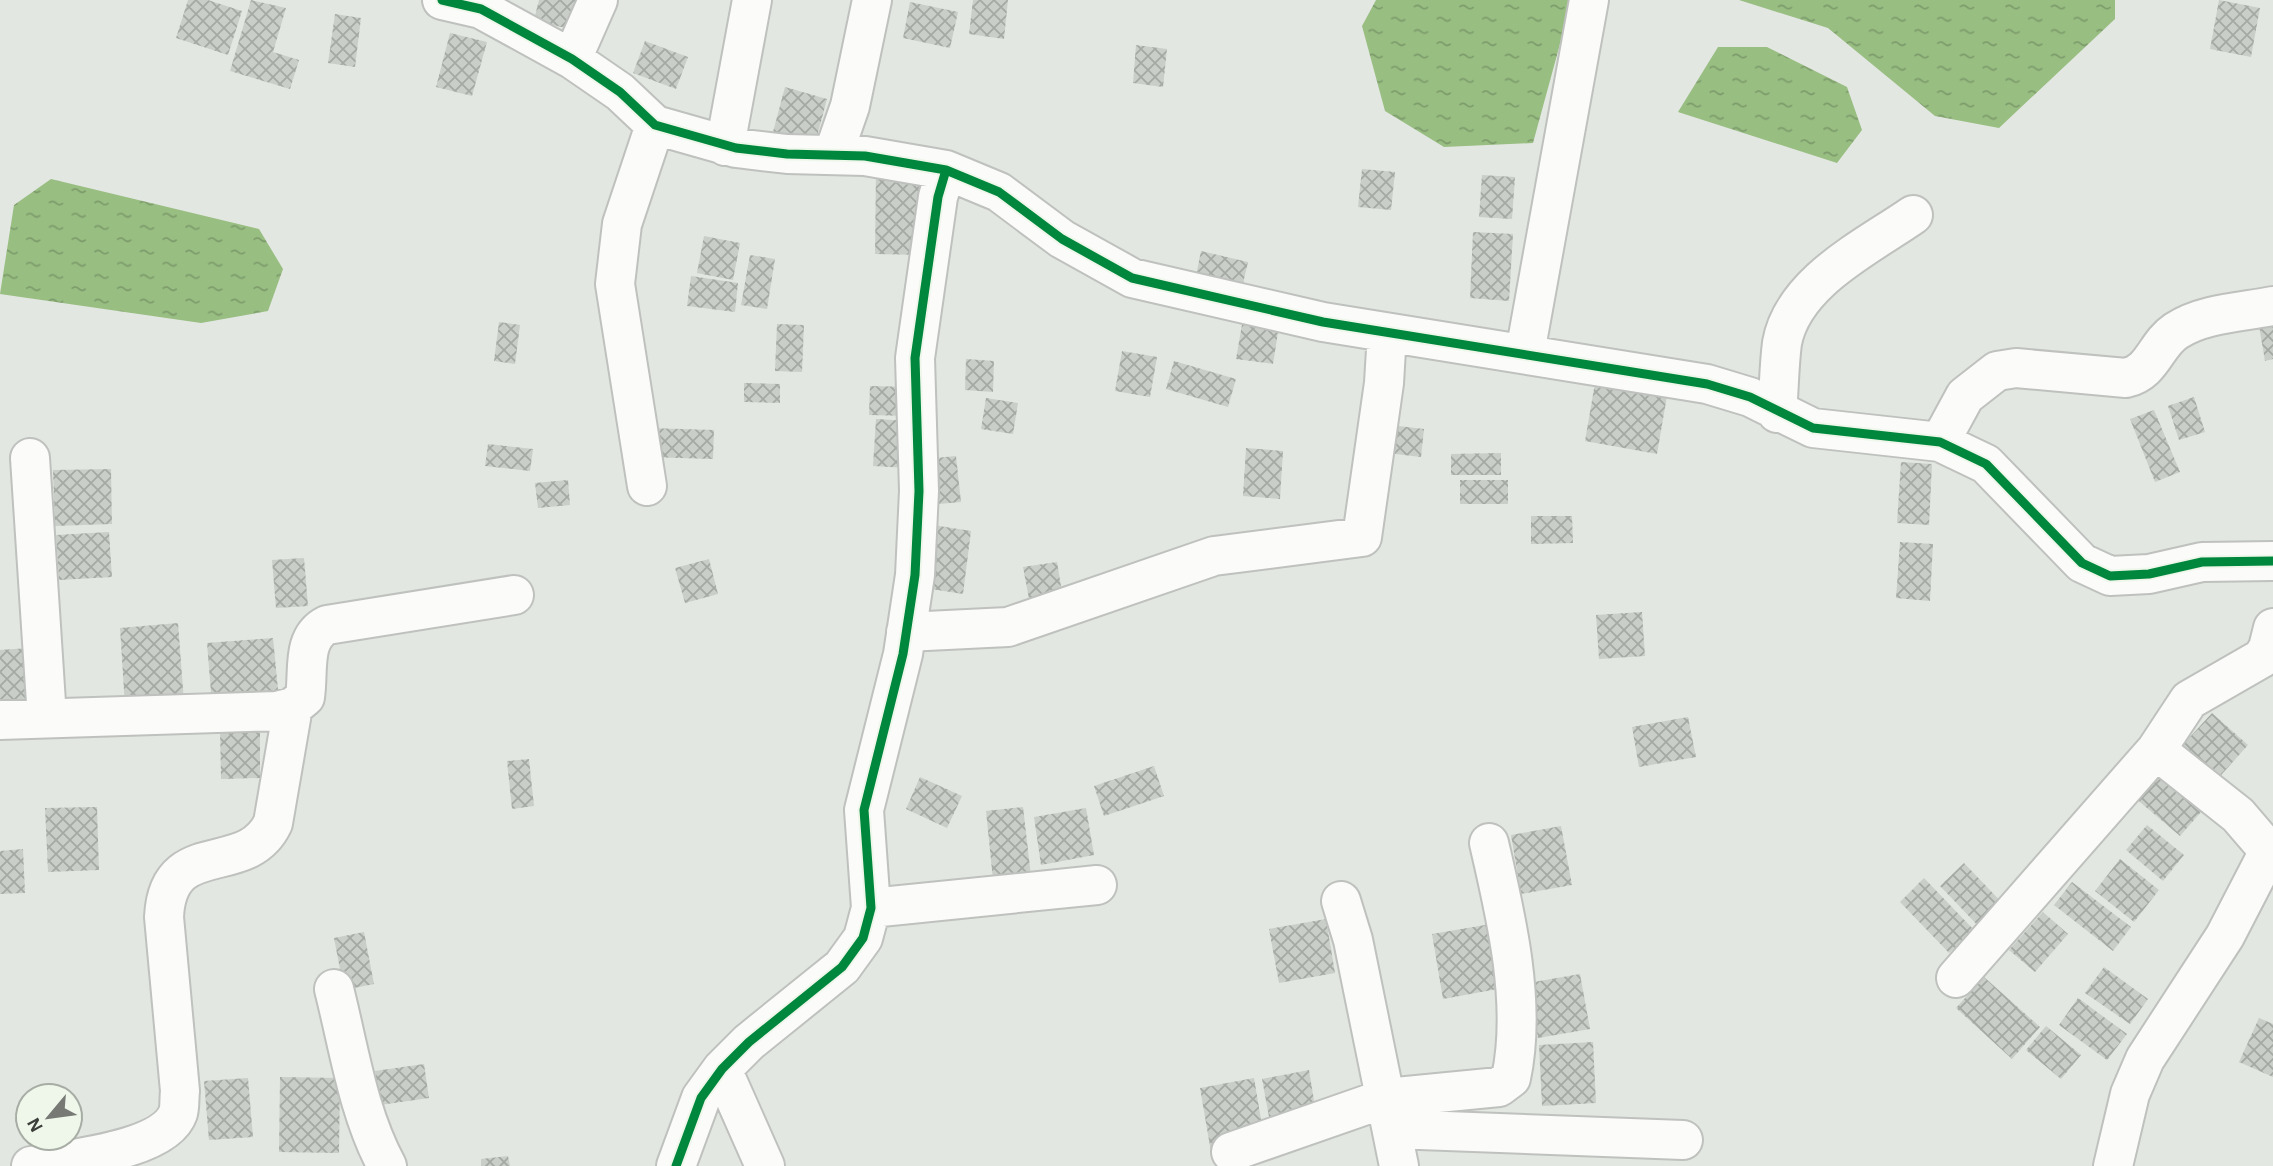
<svg xmlns="http://www.w3.org/2000/svg" width="2273" height="1166" font-family="'Alegreya Sans',sans-serif">
<defs>
<pattern id="water-ripples" width="26" height="14" patternUnits="userSpaceOnUse" patternTransform="scale(1.75)"><rect width="26" height="14" fill="#98be82"/><path d="M2 4q2-2 4 0t4 0M15 11q2-2 4 0t4 0" fill="none" stroke="#7d9c6b"/></pattern>
<pattern id="building-cross-hatch" width="8" height="8" patternUnits="userSpaceOnUse" patternTransform="scale(1.75)"><rect width="8" height="8" fill="#cacec9"/><path d="M0 0l8 8M0 8l8-8" fill="none" stroke="#a5a9a4"/></pattern>
</defs>
<rect width="100%" height="100%" fill="#e3e7e1"/>
<!-- water -->
<path fill="url(#water-ripples)" d="M1376,0h196l-39,143 -89,4 -59,-36 -23,-85z
M1739,0h376v19l-116,109 -64,-12 -107,-88z
M1718,47h49l80,40 15,43 -25,33 -159,-51z
M51,179l208,50 24,40 -15,42 -67,12 -201,-29 14,-89z"/>
<!-- building -->
<path fill="url(#building-cross-hatch)" d="M188,0h20l34,11 -14,44 -52,-17z
M251,0l35,8 -13,44 26,8 -9,29 -60,-18z
M539,0h44l-6,31 -43,-11z
M973,0h35l-4,39 -35,-5z
M2219,0l41,8 -9,49 -41,-8z
M910,2l48,10 -8,36 -47,-10z
M335,14l26,4 -6,49 -27,-4z
M450,33l37,9 -15,54 -36,-9z
M645,41l43,16 -12,32 -43,-16z
M1136,45l31,4 -4,38 -30,-4z
M785,87l42,12 -12,45 -42,-12z
M876,168l51,1 -1,86 -51,-1z
M1362,169l33,3 -4,38 -33,-3z
M1482,175l33,2 -3,42 -33,-2z
M1473,232l40,2 -4,67 -39,-3z
M704,236l36,7 -7,37 -36,-7z
M1201,251l47,11 -7,30 -46,-11z
M750,255l25,4 -8,50 -26,-4z
M691,276l47,7 -3,29 -48,-6z
M1244,313l35,13 -6,38 -37,-5z
M2273,318v41l-8,2 -7,-41z
M499,322l21,3 -5,39 -21,-3z
M777,324l27,1 -2,47 -27,-1z
M1122,351l35,6 -7,40 -35,-6z
M966,359l28,2 -1,31 -28,-2z
M1174,361l62,18 -8,28 -62,-18z
M744,383l36,1v19l-36,-1z
M1595,383l72,13 -10,58 -72,-13z
M870,386l41,1 -1,29 -41,-1z
M2194,397l11,35 -26,8 -11,-34z
M986,398l32,5 -5,31 -32,-5z
M2154,410l26,62 -25,10 -25,-63z
M876,419l34,2 -3,47 -34,-2z
M1390,425l34,4 -3,28 -34,-4z
M649,428l65,2 -1,29 -65,-2z
M488,444l45,5 -3,22 -45,-5z
M1246,448l37,3 -3,48 -37,-3z
M1501,453v22h-50v-21z
M956,456l5,46 -22,2 -4,-46z
M1901,462l31,2 -3,61 -32,-2z
M111,469l1,55 -57,2 -2,-56z
M568,480l2,25 -32,3 -3,-25z
M1460,480h48v24h-48z
M1531,516h41l1,27 -42,1z
M933,525l38,6 -8,63 -38,-6z
M109,532l3,45 -53,3 -3,-45z
M1900,542l33,2 -3,57 -34,-3z
M304,558l4,48 -32,2 -4,-48z
M709,559l9,35 -33,9 -10,-35z
M1057,562l6,36 -33,6 -7,-37z
M1642,612l3,44 -46,3 -3,-44z
M178,623l6,79 -59,4 -5,-78z
M273,638l6,62 -67,5 -5,-62z
M29,648l5,63 -34,3v-64z
M2212,713l36,32 -34,38 -36,-33z
M1688,717l8,40 -57,10 -7,-40z
M260,727v51l-39,1 -1,-51z
M529,759l5,47 -22,3 -5,-48z
M2162,764l46,40 -28,32 -46,-39z
M1154,766l10,30 -60,20 -10,-30z
M920,777l42,19 -15,32 -41,-19z
M97,807l2,63 -51,2 -3,-64z
M1023,807l8,69 -38,4 -7,-69z
M1086,808l8,47 -53,10 -7,-48z
M2147,825l37,30 -21,26 -37,-31z
M1561,826l11,59 -51,9 -10,-59z
M23,849l2,44 -25,1v-43z
M2120,859l39,31 -25,32 -39,-31z
M1964,863l45,47 -24,23 -45,-47z
M1924,878l50,52 -25,23 -49,-51z
M2072,882l59,45 -18,24 -59,-46z
M2043,912l25,22 -33,38 -26,-22z
M1326,919l9,54 -56,10 -10,-54z
M1491,924l12,64 -60,11 -11,-65z
M364,932l10,52 -30,6 -10,-52z
M2104,967l44,32 -18,25 -45,-31z
M1580,974l10,55 -52,9 -10,-55z
M1984,977l56,50 -28,32 -56,-51z
M2078,998l49,36 -20,26 -48,-35z
M2259,1018l14,6v53l-34,-15z
M2046,1026l35,29 -20,24 -35,-29z
M1593,1042l3,61 -54,3 -3,-61z
M424,1064l5,34 -49,7 -5,-34z
M1309,1070l9,55 -46,8 -10,-54z
M280,1077l60,1 -1,75 -60,-1z
M248,1078l5,59 -44,3 -5,-59z
M1254,1078l11,65 -54,9 -11,-64z
M508,1156l2,10h-29v-7z"/>
<g fill="none" stroke-linecap="round" stroke-linejoin="round">
<!-- minor casing -->
<g stroke="#bec1bd" stroke-width="42">
<path id="minor" d="M442,0l39,9 91,50 48,33 35,33 81,23 51,6 78,2 81,14 53,22 63,47 70,39 191,44 384,62 43,13 63,31 127,14 46,22 96,99 28,13 39,-2 53,-12 71,-1
M572,59l26,-59
M725,146l27,-146
M833,155l17,-49 22,-106
M1525,353l64,-353
M1777,413c2,-23 2,-47 5,-70 11,-61 85,-96 131,-128
M1940,442l25,-46 32,-25 19,-3 110,10c27,-6 29,-33 50,-47 27,-18 67,-19 97,-25
M30,458l17,260
M647,486l-32,-202 7,-60 33,-99
M906,632l102,-5 206,-71 148,-19 22,-154 3,-50
M0,720l277,-9 16,-4 12,-10c4,-26 -4,-59 22,-72l187,-30
M1341,901l12,39 46,226
M871,908l226,-23
M1956,978l200,-228 33,-50 73,-42 6,-10 5,-20
M334,989c15,59 24,124 53,177
M722,1069l43,97
M1393,1129l290,11
M1231,1152l155,-54 113,-11 12,-9c16,-74 -5,-162 -22,-235
M31,1166c35,-7 134,-15 147,-53 2,-6 1,-15 2,-22l-16,-174c4,-83 82,-37 109,-94l20,-116
M676,1166l25,-68 21,-29 27,-27 93,-75 21,-29 8,-30 -7,-98 39,-156 12,-79 4,-84 -4,-133 23,-161 8,-27
M2113,1166l17,-72 15,-35 80,-123 44,-85 -31,-36 -82,-65"/>
</g>
<!-- minor -->
<use href="#minor" stroke="#fbfbfa" stroke-width="38"/>
<!-- cycleway casing -->
<g stroke="#eff7eb" stroke-width="13">
<path id="cycleway" d="M442,0l39,9 91,50 48,33 35,33 81,23 51,6 78,2 81,14 53,22 63,47 70,39 191,44 384,62 43,13 63,31 127,14 46,22 96,99 28,13 39,-2 53,-12 71,-1
M676,1166l25,-68 21,-29 27,-27 93,-75 21,-29 8,-30 -7,-98 39,-156 12,-79 4,-84 -4,-133 23,-161 8,-27"/>
</g>
<!-- cycleway -->
<use href="#cycleway" stroke="#00873e" stroke-width="9"/>
</g>
<!-- north arrow -->
<g transform="translate(49 1117) rotate(241)"><circle r="33" fill="#eff7eb" stroke="#a7ada4" stroke-width="2"/>
<path d="M0-5L12 26L0 18L-12 26Z" fill="#767974"/>
<text y="-10" font-size="19" font-weight="bold" text-anchor="middle" fill="#3b3e39">N</text>
</g>
</svg>
